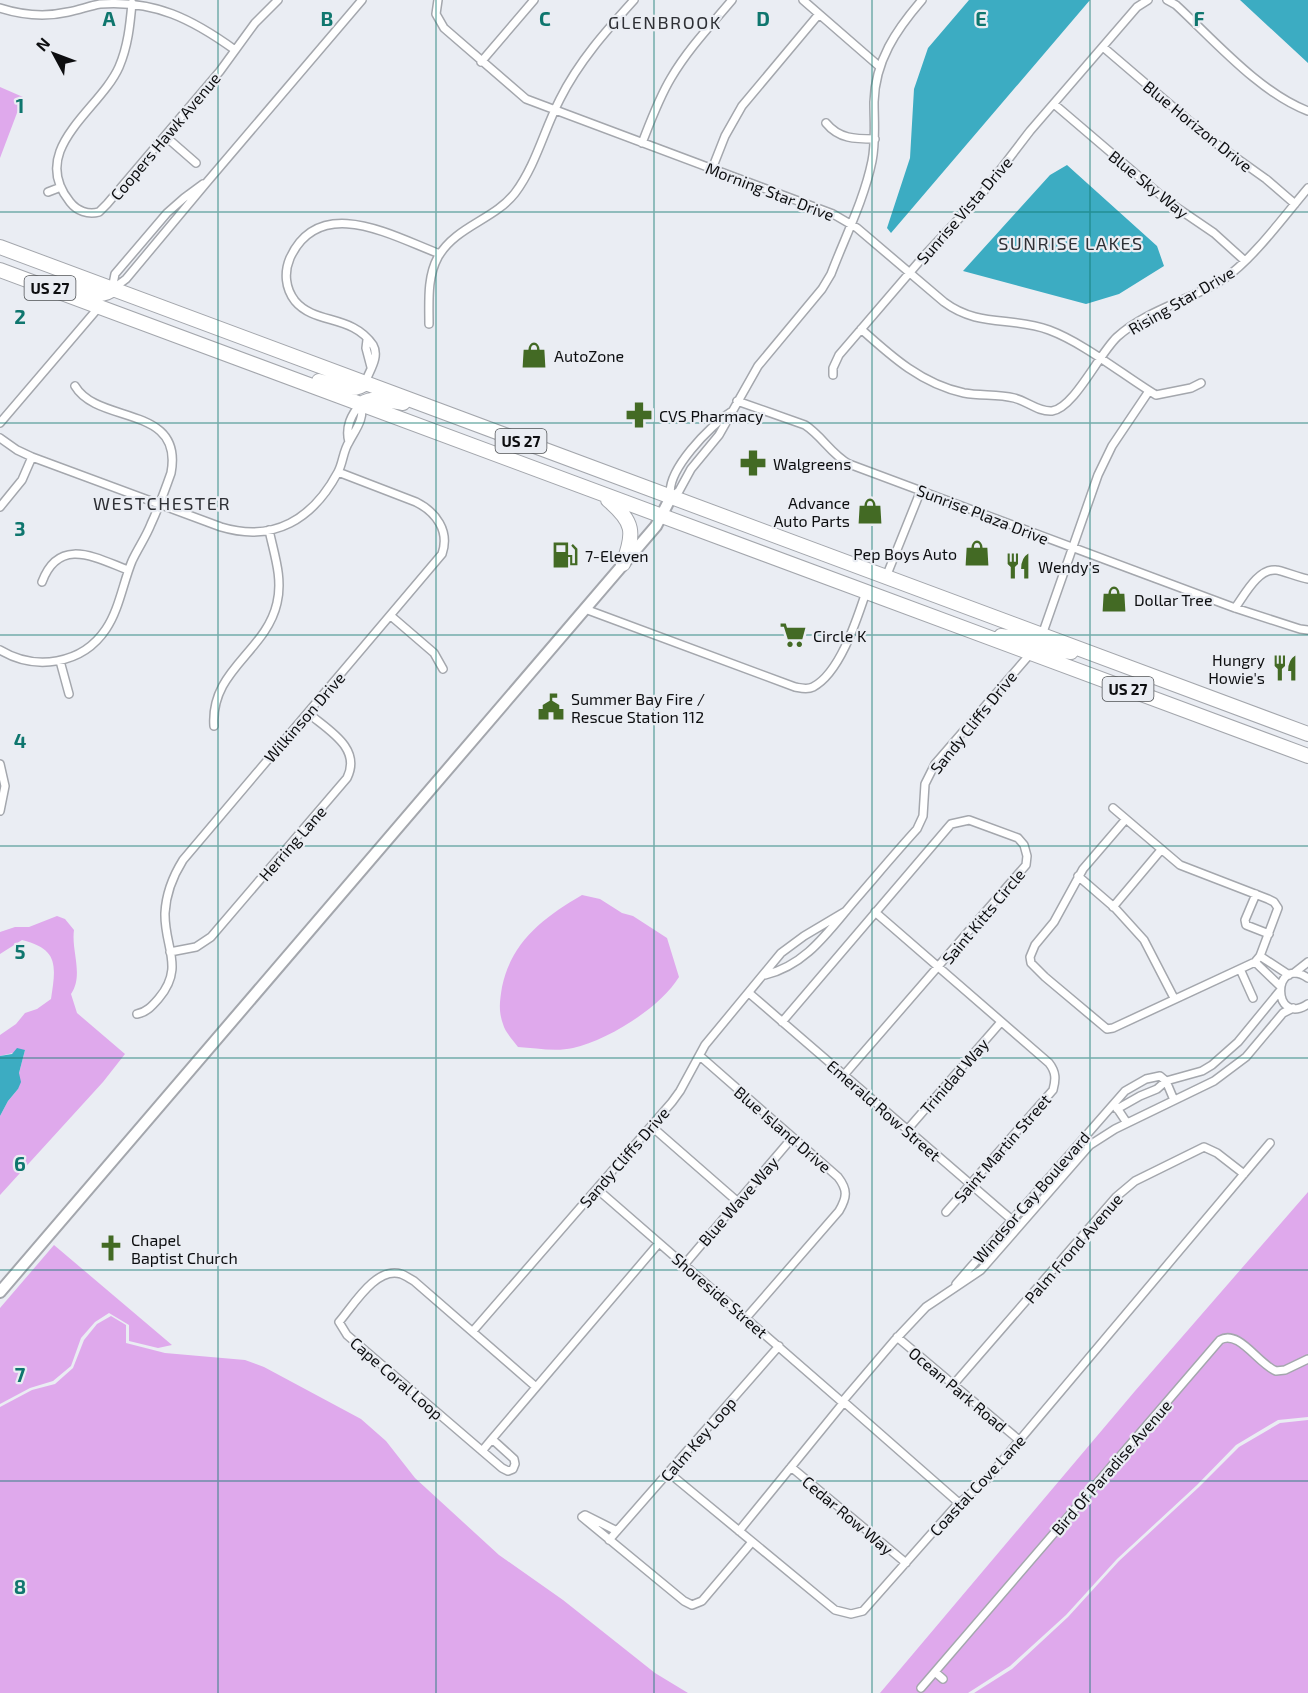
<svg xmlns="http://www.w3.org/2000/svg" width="1308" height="1693" font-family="'Exo 2',sans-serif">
<rect width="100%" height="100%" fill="#eaedf3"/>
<!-- green -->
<path fill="#dfa9ec" d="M0,87l23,10 -23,61z
M582,895l18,4 22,14 11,3 34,22 12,39c-19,31 -71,63 -106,71 -17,4 -38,0 -55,-1 -5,-7 -13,-15 -15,-23 -5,-14 -3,-24 -1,-37 10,-46 41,-69 80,-92z
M57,916l8,3 9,11c-3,21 10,45 -3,64l6,19 48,41 -22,28 -103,113v-79l8,-15 10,-12 1,-16 6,-23 -25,6v-21l16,-11 9,-11 12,-4 14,-10c5,-33 8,-50 -29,-59l-22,14v-22l15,-5h14z
M1308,1192v225l-30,3 -42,25 -39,40 -80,74 -51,56 -56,51 -42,27h-88l255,-302z
M54,1245l118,100 -14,3 -29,-7v-16l-20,-12 -14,9 -14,16 -10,28 -18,15 -23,7 -30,16v-96z
M111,1316l15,9v18l39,10 80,7 19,7 97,52 25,22 29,37 84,77 64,45 92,73 33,20h-688v-286l32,-17 23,-6 18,-16 11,-28 13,-16z
M1308,1420v273h-334l38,-24 56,-52 51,-56 80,-74 40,-40 41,-24z"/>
<!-- water -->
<path fill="#3cacc2" d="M969,0h121l-199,233 -4,-5 23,-70 4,-69 14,-41z
M1240,0h68v63z
M1067,165l90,81 7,20 -45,28 -33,10 -123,-33 87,-96z
M17,1048l8,2 -6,23 2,9 -3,7 -10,12 -8,15v-60l12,-2z"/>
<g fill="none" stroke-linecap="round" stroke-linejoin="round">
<!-- street casing -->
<g stroke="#a4a7ad" stroke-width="10">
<path id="street" d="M438,0l-2,14 8,14 82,71 307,115 24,14 87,74c35,26 67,14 105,28 35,13 74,45 107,65l35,-7 10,-5
M803,0l77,67
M1167,0l9,5c38,35 84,88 132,106
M132,3c-2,22 -4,43 -13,64 -19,43 -92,82 -49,135 7,9 18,13 29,10l8,-8 113,-133 35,-48 23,-23
M0,8c22,7 46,9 68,4 11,-2 21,-6 32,-8 55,-4 92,15 135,46
M1103,47l111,95 52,37 29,25
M481,62l53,-62
M1054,104l116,99 44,30 31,28
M826,123c13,16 29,16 49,16
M165,136l31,27
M642,143c9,-23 17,-45 29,-65 17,-29 40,-53 61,-78
M712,169l13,-33 17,-30 77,-92
M48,192l13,-5
M114,288l12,-9 81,-97 155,-182
M112,289l3,-15 52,-61 17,-15 19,-14
M429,324c0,-23 -2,-47 9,-67 18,-31 56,-37 77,-64 21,-28 29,-63 45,-94 19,-38 46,-68 74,-99
M861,329c31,28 61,55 103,64 17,3 34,1 50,5 13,3 24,14 38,13 22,-3 47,-57 65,-74 31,-28 73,-36 108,-59 28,-19 60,-63 83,-90
M367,340l-1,8 5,19
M833,375v-7l6,-13 85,-99 57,-61 49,-64 107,-124 11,-7
M365,383c4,-12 15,-26 8,-38 -21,-31 -58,-20 -78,-44 -10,-13 -11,-29 -5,-43 30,-65 104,-21 150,-4
M737,401l68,24c17,11 26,29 44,39l386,144 65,21 8,1
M731,412c-20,13 -67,60 -60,85l8,-6 12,-22 28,-34 39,-69 64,-77 9,-15c14,-37 33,-74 41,-113 4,-20 2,-39 2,-59 1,-41 22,-72 48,-102
M0,423l99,-116
M0,438l17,12 15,7 189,70c53,16 92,-8 117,-55 5,-9 5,-21 11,-30 6,-12 16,-23 12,-38
M349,442c-4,-14 2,-28 12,-38
M0,507l22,-27 10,-23
M886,577l35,-87
M42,582c17,-46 54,-24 86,-12
M1235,608c9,-12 23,-40 41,-38 5,0 24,8 32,9
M585,609l210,78c6,1 12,3 18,0 27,-14 44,-68 53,-95
M391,616l43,37 9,16
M1042,635l56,-160 14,-29 37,-55
M0,650c35,21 82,15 106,-21 13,-19 17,-46 26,-68 6,-13 14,-24 19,-37 8,-17 14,-34 20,-51 13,-69 -73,-48 -96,-87
M60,661l9,33
M214,726c-4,-56 52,-74 63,-123 6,-25 -3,-49 -8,-73
M0,764l5,22 -5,25
M1113,808l67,57 88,34 6,3 4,6 -18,48 -5,6 -142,66 -6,1 -62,-52 -14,-14 -1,-6 5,-12 19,-23 29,-53 43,-50
M1078,876l37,32 29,32 30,58
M1256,894l-11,26 1,5 23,9
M1113,907l48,-57
M875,912l174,151c7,9 7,16 4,27l-107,122
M170,952l26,-5 15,-10 136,-159c15,-30 -19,-48 -39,-65
M1260,956l29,19
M1255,962l25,24
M1240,969l13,29
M1294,973l14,-11
M765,975c42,-10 64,-45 91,-76 20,-23 40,-47 61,-70l6,-13 2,-32 10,-20 96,-111
M1308,978c-37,-24 -36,50 0,26
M749,993l270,233
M137,1014c10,-2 15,-8 22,-16 26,-31 5,-51 6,-85 1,-20 8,-37 18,-53l259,-306c8,-23 -6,-42 -26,-52l-78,-30
M782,1022l169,-198 18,-4 49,18 6,7 3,11 -1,9 -182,210
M700,1056l138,121c10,13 9,20 1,34l-93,107
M1115,1105l12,18
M1117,1109l23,-13 17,-7 9,-8 36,-10 10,-6 26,-23 41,-50
M651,1126l87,76
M907,1130l94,-108
M597,1189l245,213 52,-61 32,-34 55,-37 109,-125 25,-16 99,-48 32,-24 37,-44 10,-5
M684,1265l108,-127
M956,1284l169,-193 21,-12 14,-3 6,5 8,19
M473,1331l199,-229 8,-11 25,-46 76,-92 23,-17 42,-25
M897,1337l122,103
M953,1385l163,-188 19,-16 69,-34 13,6 27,21
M492,1439l167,-196
M482,1451l10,-12 22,20 1,5 -2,5 -5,2 -6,-3 -155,-133 -8,-13c14,-16 37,-56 62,-48 4,1 9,5 13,7l122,106
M791,1467l115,96
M669,1473l166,137 16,4 12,-3 92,-104 31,-27 284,-337
M617,1531l-32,-16 -3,2 102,84 8,4 10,-4 50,-59
M739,1531l105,-129 115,101
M609,1540l170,-194
M935,1672l8,7
M921,1688l299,-348c19,-11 38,24 56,31l9,-1 23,-11"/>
</g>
<!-- secondary casing -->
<g stroke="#a4a7ad" stroke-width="14">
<path id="secondary" d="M0,1292l656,-766 15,-29"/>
</g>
<!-- highway casing -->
<g stroke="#a4a7ad" stroke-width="16">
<path id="highway" d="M0,247l1308,487
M0,270l1308,486
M67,287c13,3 35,13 45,2
M319,381c13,3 35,13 46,2
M361,404c13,-8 28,-3 42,-1
M608,500c26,22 27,32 15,64
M1001,636l29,4 12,-5
M1031,653l14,-5 26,4"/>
</g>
<!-- street -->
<use href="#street" stroke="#fff" stroke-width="7"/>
<!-- secondary -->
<use href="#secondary" stroke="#fff" stroke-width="10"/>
<!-- highway -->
<use href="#highway" stroke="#fff" stroke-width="14"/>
</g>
<!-- grid -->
<path fill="none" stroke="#0f766e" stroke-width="1.5" stroke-opacity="0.55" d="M218,0v1693M436,0v1693M654,0v1693M872,0v1693M1090,0v1693M0,212h1308M0,423h1308M0,635h1308M0,846h1308M0,1058h1308M0,1270h1308M0,1481h1308"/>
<!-- icons -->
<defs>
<g id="shop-bare" transform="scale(2.07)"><path d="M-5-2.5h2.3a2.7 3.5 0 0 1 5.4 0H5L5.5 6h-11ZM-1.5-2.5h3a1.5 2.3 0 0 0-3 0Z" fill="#436a24" stroke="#eaedf3" stroke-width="2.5" paint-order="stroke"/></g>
<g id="pharmacy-bare" transform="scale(2.07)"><path d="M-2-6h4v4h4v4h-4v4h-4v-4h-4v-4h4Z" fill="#436a24" stroke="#eaedf3" stroke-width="2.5" paint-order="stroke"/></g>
<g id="fuel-bare" transform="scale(2.07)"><path d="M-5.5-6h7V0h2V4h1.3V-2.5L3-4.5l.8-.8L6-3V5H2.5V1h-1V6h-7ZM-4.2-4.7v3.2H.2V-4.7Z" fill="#436a24" stroke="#eaedf3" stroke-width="2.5" paint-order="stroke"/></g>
<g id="restaurant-bare" transform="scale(2.07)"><path d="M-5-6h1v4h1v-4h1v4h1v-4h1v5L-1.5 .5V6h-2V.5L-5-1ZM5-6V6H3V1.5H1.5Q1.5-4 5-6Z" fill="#436a24" stroke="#eaedf3" stroke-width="2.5" paint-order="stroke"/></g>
<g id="supermarket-bare" transform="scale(2.07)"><path d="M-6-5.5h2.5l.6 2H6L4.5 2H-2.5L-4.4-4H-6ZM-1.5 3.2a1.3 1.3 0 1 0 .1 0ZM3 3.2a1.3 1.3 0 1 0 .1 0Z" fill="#436a24" stroke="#eaedf3" stroke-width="2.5" paint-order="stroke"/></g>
<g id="civic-bare" transform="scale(2.07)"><path d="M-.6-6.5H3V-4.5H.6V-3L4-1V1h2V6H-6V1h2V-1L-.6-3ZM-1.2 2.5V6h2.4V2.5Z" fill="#436a24" stroke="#eaedf3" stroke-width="2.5" paint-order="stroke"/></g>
<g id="church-bare" transform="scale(2.07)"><path d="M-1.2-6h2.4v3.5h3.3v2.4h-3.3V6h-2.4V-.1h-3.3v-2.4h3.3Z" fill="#436a24" stroke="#eaedf3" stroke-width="2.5" paint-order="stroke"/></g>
</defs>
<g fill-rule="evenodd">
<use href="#shop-bare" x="534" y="355"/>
<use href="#pharmacy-bare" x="639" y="415"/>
<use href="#pharmacy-bare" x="753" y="463"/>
<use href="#shop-bare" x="870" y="511"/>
<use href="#shop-bare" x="977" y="553"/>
<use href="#fuel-bare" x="565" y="555"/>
<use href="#restaurant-bare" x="1018" y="566"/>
<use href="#shop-bare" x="1114" y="599"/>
<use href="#supermarket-bare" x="793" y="635"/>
<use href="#restaurant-bare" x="1285" y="668"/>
<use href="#civic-bare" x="551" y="707"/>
<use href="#church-bare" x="111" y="1248"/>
</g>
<g text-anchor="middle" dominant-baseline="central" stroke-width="4.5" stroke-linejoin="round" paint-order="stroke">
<!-- shield labels -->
<g fill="#eaedf3" stroke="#4f5154" stroke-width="1.5">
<rect x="24.5" y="276" width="51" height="24" rx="4.5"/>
<rect x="495.5" y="429" width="51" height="24" rx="4.5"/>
<rect x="1102.5" y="677" width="51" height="24" rx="4.5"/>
</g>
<g font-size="15" font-weight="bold" fill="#0d0e10">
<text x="50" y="288">US 27</text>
<text x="521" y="441">US 27</text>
<text x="1128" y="689">US 27</text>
</g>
<!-- street labels -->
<g font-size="16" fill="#0d0e10" stroke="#eaedf3">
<text transform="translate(1198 126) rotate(39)">Blue Horizon Drive</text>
<text transform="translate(165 136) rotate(-50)">Coopers Hawk Avenue</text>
<text transform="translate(1149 184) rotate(39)">Blue Sky Way</text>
<text transform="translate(770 191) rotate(21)">Morning Star Drive</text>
<text transform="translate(964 210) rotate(-49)">Sunrise Vista Drive</text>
<text transform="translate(1181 300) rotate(-30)">Rising Star Drive</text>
<text transform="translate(983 514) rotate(21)">Sunrise Plaza Drive</text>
<text transform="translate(304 717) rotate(-49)">Wilkinson Drive</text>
<text transform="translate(973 722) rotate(-51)">Sandy Cliffs Drive</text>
<text transform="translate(292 843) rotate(-49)">Herring Lane</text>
<text transform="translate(983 916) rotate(-50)">Saint Kitts Circle</text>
<text transform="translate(954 1076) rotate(-49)">Trinidad Way</text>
<text transform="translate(884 1110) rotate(41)">Emerald Row Street</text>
<text transform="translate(783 1129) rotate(41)">Blue Island Drive</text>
<text transform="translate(1002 1148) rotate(-49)">Saint Martin Street</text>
<text transform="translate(624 1157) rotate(-49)">Sandy Cliffs Drive</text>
<text transform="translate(1031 1197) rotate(-49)">Windsor Cay Boulevard</text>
<text transform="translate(738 1201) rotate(-49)">Blue Wave Way</text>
<text transform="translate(1073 1248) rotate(-49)">Palm Frond Avenue</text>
<text transform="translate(720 1295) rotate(41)">Shoreside Street</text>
<text transform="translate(397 1378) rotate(41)">Cape Coral Loop</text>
<text transform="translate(958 1389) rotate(40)">Ocean Park Road</text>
<text transform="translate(698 1439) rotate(-49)">Calm Key Loop</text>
<text transform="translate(1111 1467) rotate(-49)">Bird Of Paradise Avenue</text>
<text transform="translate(977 1485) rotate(-47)">Coastal Cove Lane</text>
<text transform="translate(848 1515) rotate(40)">Cedar Row Way</text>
</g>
<!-- poi labels -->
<g font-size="16" fill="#0d0e10" stroke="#eaedf3" text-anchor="start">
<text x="554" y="355">AutoZone</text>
<text x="659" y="415">CVS Pharmacy</text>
<text x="773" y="463">Walgreens</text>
<text x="850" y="502" text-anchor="end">Advance<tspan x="850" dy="18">Auto Parts</tspan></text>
<text x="957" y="553" text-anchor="end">Pep Boys Auto</text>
<text x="585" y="555">7-Eleven</text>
<text x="1038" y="566">Wendy's</text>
<text x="1134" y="599">Dollar Tree</text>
<text x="813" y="635">Circle K</text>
<text x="1265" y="659" text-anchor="end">Hungry<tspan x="1265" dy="18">Howie's</tspan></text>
<text x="571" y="698">Summer Bay Fire /<tspan x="571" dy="18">Rescue Station 112</tspan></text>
<text x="131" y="1239">Chapel<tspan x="131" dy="18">Baptist Church</tspan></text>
</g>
<!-- neighbourhood labels -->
<g font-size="18" letter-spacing="1.5" fill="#2e3035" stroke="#eaedf3">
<text x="665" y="22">GLENBROOK</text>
<text x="1071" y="243">SUNRISE LAKES</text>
<text x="162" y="503">WESTCHESTER</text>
</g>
</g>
<g font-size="20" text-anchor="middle" font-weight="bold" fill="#0f766e" stroke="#eaedf3" stroke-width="4.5" stroke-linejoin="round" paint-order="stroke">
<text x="109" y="26">A</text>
<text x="327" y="26">B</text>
<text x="545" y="26">C</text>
<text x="763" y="26">D</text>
<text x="981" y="26">E</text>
<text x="1199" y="26">F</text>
<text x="20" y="113">1</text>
<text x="20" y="324">2</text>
<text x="20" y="536">3</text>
<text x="20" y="748">4</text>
<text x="20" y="959">5</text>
<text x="20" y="1171">6</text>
<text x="20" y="1382">7</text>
<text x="20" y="1594">8</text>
</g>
<!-- north arrow -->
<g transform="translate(54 54) rotate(311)" stroke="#eaedf3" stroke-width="4.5" paint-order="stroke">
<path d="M0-4.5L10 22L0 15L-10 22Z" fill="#0d0e10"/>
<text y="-9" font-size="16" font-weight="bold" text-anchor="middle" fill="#0d0e10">N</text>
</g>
</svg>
